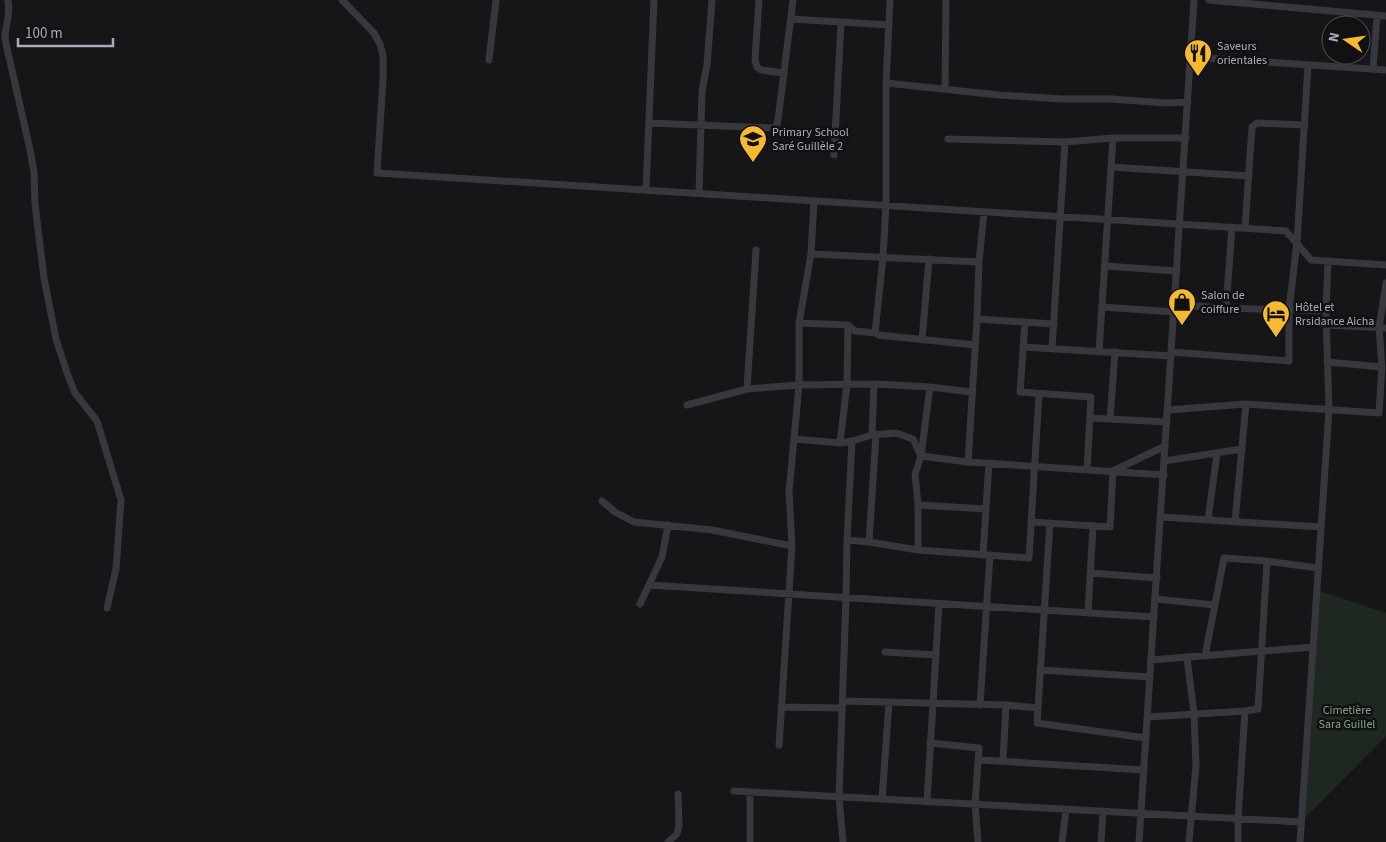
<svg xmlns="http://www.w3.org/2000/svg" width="1386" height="842" font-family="'Source Sans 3',sans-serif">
<rect width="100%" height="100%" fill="#161618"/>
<!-- green -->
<path fill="#1e2720" d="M1317,590l69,23v123l-85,86z"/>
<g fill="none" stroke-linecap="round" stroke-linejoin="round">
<!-- street -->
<path stroke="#37383d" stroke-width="7" d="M8,0c3,16 -3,24 -3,39l25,111 4,22 1,32 9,74 12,61 11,34 8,20 22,28 24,79 -5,69 -9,39
M342,0l32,33 6,11 3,12v24l-6,93 909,58 25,29 75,5
M759,0l-4,60 2,7 4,3 23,3
M890,0l-4,83v122l-3,52 -8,76 4,2 96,10
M1209,0l177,16
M791,19l98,6
M1191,57l195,13
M489,60l7,-60
M1373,69l4,-53
M886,83l113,12 63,4h49l55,4 22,-1
M945,88l1,-88
M649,123l124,5 3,-1 2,-7 15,-120
M948,139l117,3 48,-4h73
M834,155l7,-132
M1111,167l138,9
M646,190l8,-190
M699,193l3,-102 5,-26 5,-65
M1245,228l7,-101 5,-4 48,2
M811,254l168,8
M1105,266l72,5
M1175,305l51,3 100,3
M1102,307l72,5
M1226,308l6,-81
M977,319l77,5
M1025,322l-5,70 71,5 -4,73
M799,323l49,2 7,6 20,2
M1326,325l60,3
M922,340l7,-81
M1023,347l148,9
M1052,348l13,-206
M1099,351l14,-213
M1171,352l118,9v-51l8,-68 11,-177
M1327,362l55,5
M747,389l9,-139
M687,405l60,-16 52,-4 75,-1 56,3 42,5
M1168,410l78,-6 133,9 3,-46 -3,-39 7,-45
M1090,418l77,4
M1110,419l5,-67
M872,435l2,-51
M794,439l46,4 12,-2 20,-6 24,-2 17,6 8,17 47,6 196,13
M840,443l7,-59 1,-59
M1164,461l78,-12
M968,462l9,-143 2,-57 5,-50
M602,501l13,11 19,10 78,8 80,16
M918,505l68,4
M1161,517l160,10
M1208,520l9,-67
M1031,522l79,5 3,-56 52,-25
M1235,522l11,-118
M1050,523l-13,200 109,15
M847,540l22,2 49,8 111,8 10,-164
M869,542l7,-108
M918,550v-45l-3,-31 6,-18 9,-69
M983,555l6,-92
M1090,573l67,5
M649,585l505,32
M1155,599l60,6
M640,604l22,-47 6,-32
M1088,613l5,-87
M885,652l51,3
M1205,656l19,-98 43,3 51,7
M1187,657l7,57 2,51 -7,77
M1151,660l162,-13
M1040,670l110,7
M843,701l163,4 32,3
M980,705l10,-150
M781,707l61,1
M1148,717l97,-6 13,-2 9,-148
M930,743l49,5 -4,56 3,38
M779,745l13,-199 -3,-54 10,-107v-62l12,-69 3,-53
M979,760l165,10
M1003,761l3,-56
M734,791l567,31
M882,799l7,-96
M927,802l12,-198
M668,842l9,-8 2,-9 -1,-31
M750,842v-50
M843,842l-4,-45 7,-199 1,-58 5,-99
M1062,842l4,-33
M1101,842l2,-31
M1139,842l55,-842
M1238,842v-23l7,-108
M1300,842l29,-432 -3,-99 2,-50"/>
</g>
<!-- icons -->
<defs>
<g id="restaurant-pin" transform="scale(1.4375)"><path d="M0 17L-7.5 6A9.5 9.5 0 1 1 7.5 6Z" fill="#f5ba32" stroke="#111113"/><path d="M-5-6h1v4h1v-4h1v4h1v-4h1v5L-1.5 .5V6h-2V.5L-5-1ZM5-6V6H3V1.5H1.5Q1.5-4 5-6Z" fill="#111"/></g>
<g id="school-pin" transform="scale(1.4375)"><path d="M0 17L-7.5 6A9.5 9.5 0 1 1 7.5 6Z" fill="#f5ba32" stroke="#111113"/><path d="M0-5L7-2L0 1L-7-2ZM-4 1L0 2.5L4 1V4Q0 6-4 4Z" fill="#111"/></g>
<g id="shop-pin" transform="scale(1.4375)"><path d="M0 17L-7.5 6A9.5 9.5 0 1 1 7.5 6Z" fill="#f5ba32" stroke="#111113"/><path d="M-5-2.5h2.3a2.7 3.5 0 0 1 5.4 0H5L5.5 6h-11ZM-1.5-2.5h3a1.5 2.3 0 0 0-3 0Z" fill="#111"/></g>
<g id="hotel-pin" transform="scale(1.4375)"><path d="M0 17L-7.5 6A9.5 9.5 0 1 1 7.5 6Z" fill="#f5ba32" stroke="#111113"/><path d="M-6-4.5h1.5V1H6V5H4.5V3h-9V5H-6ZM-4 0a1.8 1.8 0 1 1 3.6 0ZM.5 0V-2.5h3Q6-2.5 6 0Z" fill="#111"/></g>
</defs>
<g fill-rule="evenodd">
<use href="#restaurant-pin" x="1198" y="53"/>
<use href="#school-pin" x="753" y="139"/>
<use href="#shop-pin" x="1182" y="302"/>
<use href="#hotel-pin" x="1276" y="314"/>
</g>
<g text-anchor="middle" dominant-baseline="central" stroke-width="5" stroke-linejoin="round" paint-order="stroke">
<!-- poi labels -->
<g font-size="12" fill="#a8adb9" stroke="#111113" text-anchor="start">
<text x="1217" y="46">Saveurs<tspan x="1217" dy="14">orientales</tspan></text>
<text x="772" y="132">Primary School<tspan x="772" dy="14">Saré Guillèle 2</tspan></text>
<text x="1201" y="295">Salon de<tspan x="1201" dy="14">coiffure</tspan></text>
<text x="1295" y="307">Hôtel et<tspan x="1295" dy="14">Rrsidance Aicha</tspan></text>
</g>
<!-- park labels -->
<g font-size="12" fill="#7fa482" stroke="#111113">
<text x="1347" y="710">Cimetière<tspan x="1347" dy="14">Sara Guillel</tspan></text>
</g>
</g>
<!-- north arrow -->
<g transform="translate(1346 40) rotate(283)"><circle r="24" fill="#111113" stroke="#4d4f55"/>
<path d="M0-4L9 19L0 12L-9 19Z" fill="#f5ba32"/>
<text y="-8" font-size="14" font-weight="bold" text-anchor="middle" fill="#a8adb9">N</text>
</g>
<!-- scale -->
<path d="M18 38v8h95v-8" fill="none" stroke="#a8adb9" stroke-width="2.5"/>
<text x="25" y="38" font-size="15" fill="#a8adb9" stroke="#111113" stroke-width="4" paint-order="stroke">100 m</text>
</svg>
